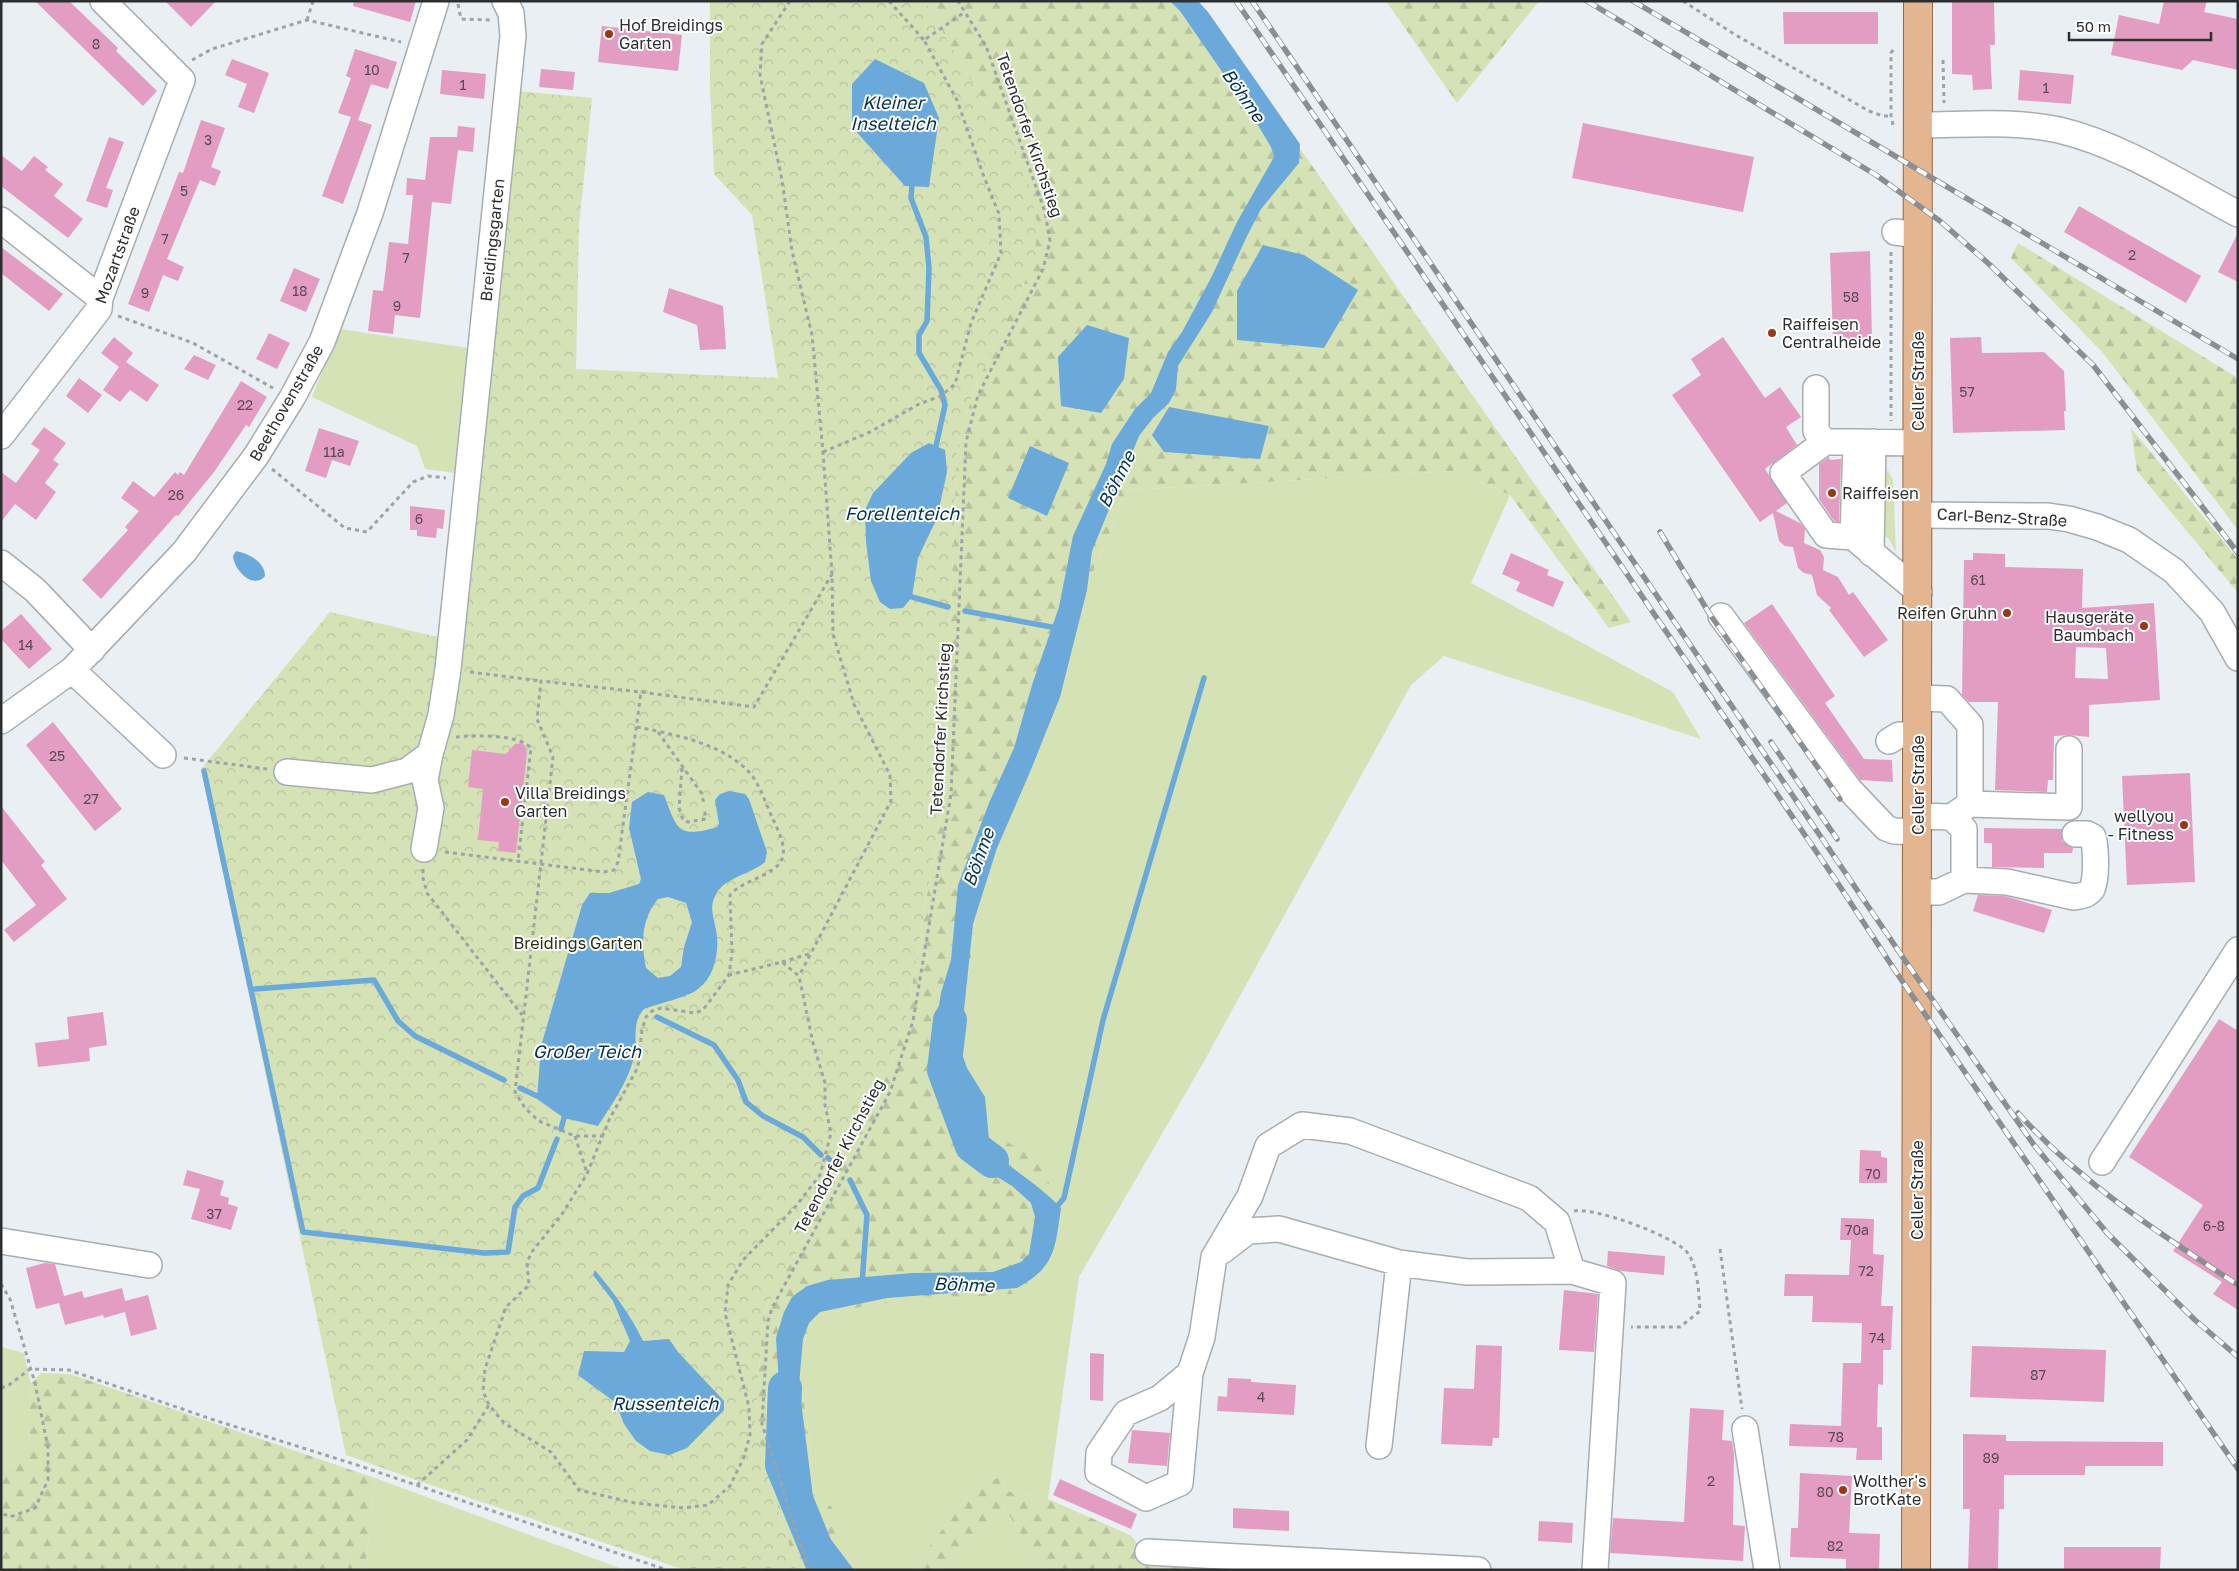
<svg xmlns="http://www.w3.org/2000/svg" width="2239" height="1571" font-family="'Golos Text',sans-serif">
<defs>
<pattern id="forest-firs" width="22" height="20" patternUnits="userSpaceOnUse" patternTransform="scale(1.25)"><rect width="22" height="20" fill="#d5e2b6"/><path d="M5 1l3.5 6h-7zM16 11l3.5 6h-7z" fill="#b7c29d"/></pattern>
<pattern id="park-crowns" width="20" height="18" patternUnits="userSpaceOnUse" patternTransform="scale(1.25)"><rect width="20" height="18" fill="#d5e2b6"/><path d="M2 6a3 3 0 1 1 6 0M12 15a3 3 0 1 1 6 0" fill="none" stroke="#b7c29d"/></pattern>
</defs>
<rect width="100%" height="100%" fill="#e9eff3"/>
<!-- grass -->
<path fill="#d5e2b6" d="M339,329l137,20 -13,125 -38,-5 -8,-23 -105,-49z
M1888,470l5,10 3,72 -7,-13 -6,-4 1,-58z
M1455,471l55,24 -39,88 202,109 28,47 -257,-83 -33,29 -209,380 -123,212 -31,222 -42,-8 -6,-14 -25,10 -64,83h-66l-30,-72 -6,-61 -11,-78 17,-43 61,-12 99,-177 -21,-55 28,-191 96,-274 50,-117z
M1,1347l23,6 7,31 -3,59 -15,23 -12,-2z
M375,1478l250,92h-260z
M1005,1509l39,61h-104l28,-31z"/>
<!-- forest -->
<path fill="url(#forest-firs)" d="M925,1h272l434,621 -22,6 -99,-133 -55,-24 -327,19 -50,117 -96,274 -28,191 21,55 56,27 17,26 10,35 -11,52 -13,17 -22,10 -136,10 -61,12 -17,43 11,78 6,61 17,9 13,63h-49l-41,-144 8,-112 113,-211 31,-87 37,-225 13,-343 17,-59 61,-129 -10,-96 -52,-79z
M1386,1h153l-82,102z
M2018,243l220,135v152l-135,-177 -92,-95z
M2131,428l107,131v34l-101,-122z
M41,1373l29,1 305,104 -10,92h-364v-106l12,2 15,-23 3,-59z
M1000,1477l6,14 42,8 82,36 17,19 71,12 1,4h-175l-39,-61 -37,30 -28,31h-29l64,-83z"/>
<!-- park -->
<path fill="url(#park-crowns)" d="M710,1h215l48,84 52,79 12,58 -2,38 -61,129 -17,59 -13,343 -37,225 -31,87 -113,211 -8,112 41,144h-111l-266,-89 -73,-26 -145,-686 129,-157 112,26 75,-547 75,7 -13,128 -3,143 202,9 -26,-163 -38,-41 -4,-89z"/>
<!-- water -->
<path fill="#6aa9d9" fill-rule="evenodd" d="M1170,1h28l10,11 92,132 -1,19 -38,46 -14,27 -35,76 -34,54 -2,23 -7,14 -16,15 -14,18 -11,27 -36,88 -5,39 -27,107 -30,75 -33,76 -24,76 -13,124 7,20 18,29 5,53c23,20 50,36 71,58 -6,40 -5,59 -44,80l-130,10 -67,14 -11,11 -6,16 -4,46 15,120 12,28 28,37h-35l-29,-90 -2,-27 -6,-26 -6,-89 8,-26 8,-15 15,-11 21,-6 85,-7 80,-1 28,-10 8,-8 6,-37 -4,-14 -19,-17 -23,-14 -18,-18 -5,-16 -2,-22 -22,-55 -5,-43 4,-25 10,-33 7,-75 31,-82 25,-55 18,-63 27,-78 14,-71 33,-72 6,-20 23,-35 16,-16 17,-41 14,-20 30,-56 25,-54 37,-65 -3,-10 -21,-35 -70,-101z
M875,59l49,24 15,35 -10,69 -24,-1 -53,-59v-43z
M1263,245l41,10 54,35 -34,58 -87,-8v-49z
M1087,325l42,13 -5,41 -23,34 -40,-7 -3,-49z
M1169,407l100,19 -9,33 -96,-7 -12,-17z
M929,443l16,7 2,22 -10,46 -19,40 -6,39 -9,11 -13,1 -10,-7 -9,-21 -5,-39 -1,-32 8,-17 38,-40z
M1030,446l39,17 -22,53 -39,-18z
M236,551c12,2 29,11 29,25 -12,14 -31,-6 -32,-20z
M729,791l16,3 4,5 18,53 -2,10c-15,13 -41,15 -50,34 -6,12 -1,22 1,34 4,20 -1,47 -18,59 -9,8 -41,15 -54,20 -13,14 -6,30 -10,48 -6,25 -22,47 -36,69l-34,-8 -27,-19 4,-53 41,-141 8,-12h19l30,-9 2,-5 -12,-51 3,-26 16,-10 16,3c13,34 13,44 53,32l2,-3 -4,-24 5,-6zM668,897l18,6 6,19 -8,25 -3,20 -11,9 -12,2 -12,-10c-5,-24 -5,-49 12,-69z
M595,1270c18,22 36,45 48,71l26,-2 9,13 46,49v9l-37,38 -18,7 -19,-4 -14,-10 -12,-17 -8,-21 -38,-28 6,-24 40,1 6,-11 -17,-40 -20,-26z"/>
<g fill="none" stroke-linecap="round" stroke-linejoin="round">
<!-- stream -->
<path stroke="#6aa9d9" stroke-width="5.5" d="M912,186l-1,12 15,39 3,31 -2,53 -8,14v18l22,37 4,15 -9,41
M912,597l36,10
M965,611l92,17
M204,771l99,461 181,21 24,-1 7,-45 8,-11 15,-8 19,-49
M255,989l119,-9 24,41 17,15 89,44
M657,1017l57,28 24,35 8,22 17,14 40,21 18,18
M520,1088l17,8
M561,1129l3,-11
M828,1158l11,10
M850,1180l17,35 -5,69
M1054,1210l10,-12 39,-178 101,-342"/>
<!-- river -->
<path stroke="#6aa9d9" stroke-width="34" d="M950,1020l-6,50 28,76 20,15
M785,1388l-3,77 43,105"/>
</g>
<!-- building -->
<path fill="#e39dc2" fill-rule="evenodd" d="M35,1h34l49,47 -2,3 41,40 -14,15z
M165,1h51l-25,26z
M354,1h62l-6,21 -57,-16z
M1952,1h42l1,44h-5l2,44 -19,1 -1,-15 -20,-1z
M2164,1h43l-3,11 34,7v51l-45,-10 -11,10 -71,-15 8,-40 40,9z
M1783,12h95v32h-94z
M602,26l80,9 -4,36 -80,-9z
M355,49l42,13 -9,27 -17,-5 -13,36 14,5 -29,79 -21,-8 29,-79 -13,-4 13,-35 -5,-2z
M232,59l37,14 -15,40 -16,-6 9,-23 -22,-9z
M541,69l34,3 -2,18 -34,-3z
M442,70l44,4 -2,25 -44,-5z
M2020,70l54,5 -3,29 -53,-4z
M201,120l24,8 -14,39 10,4 -6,15 -15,-6 -33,79 17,8 -6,14 -15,-6 -14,37 -21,-8 51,-132 4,1z
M1583,123l171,34 -11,55 -171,-34z
M458,126l17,2 -2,24 -15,-2 -7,54 -19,-2 -12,116 -25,-3 -2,19 -25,-3 5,-41 10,1 6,-49 19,2 5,-49h-7l1,-17 18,2 5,-43h27z
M109,137l15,5 -18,46 7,2 -6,18 -21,-7z
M1,155l21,16 12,-15 14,11 -3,3 18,14 -9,12 29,23 -15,19 -67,-52z
M2079,206l122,70 -15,27 -122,-71z
M2238,233v49l-20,-10z
M1,247l62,47 -14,17 -48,-38z
M1870,251l2,88 -39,1 -3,-87z
M294,268l26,11 -14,33 -26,-11z
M669,288l54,18 3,43 -26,1 -3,-25 -34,-13z
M269,333l21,10 -13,26 -21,-10z
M114,337l19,16 -7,9 33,23 -12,17 -17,-12 -10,12 -17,-12 16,-23 -18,-14z
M1723,337l42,61 15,-11 21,30 -15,10 11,18 -32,24 22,34 -11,8 24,12 5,6 -1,14 16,7 4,7 -1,13 15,7 11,18 4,-3 35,48 -24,17 -35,-47 2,-2 -14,-13 -5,-20 -8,-2 -6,-5 -5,-21 -8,-1 -6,-5 -6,-28 -13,9 -88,-127 29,-20 -10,-16z
M1981,337l1,16 62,-1 20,19 2,40h-2l1,19 -112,3 -3,-95z
M194,355l22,10 -8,15 -24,-11z
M79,378l23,17 -14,18 -22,-17z
M241,381l26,16 -18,30 -3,-2 -32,47 -36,44 -2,-1 -75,84 -19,-19 46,-50 -3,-3 14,-16 -18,-13 12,-17 21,16 21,-25 3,3 2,-3 4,3z
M44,427l22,16 -13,17 6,4 -14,19 11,9 -20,28 -21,-16 -14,18v-50l15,11 24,-33 -9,-6z
M319,428l40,13 -9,25 -18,-6 -6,18 -21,-7z
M1829,457l1,3 11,-1 -2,63 -5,-1 -15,-22v-35z
M410,506l35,4 -2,19 -6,-1 -1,10 -19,-2v-6h-7z
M1511,553l38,17 -2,5 17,7 -11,25 -37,-16 4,-9 -18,-8z
M1973,553l32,1v13l78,2 -1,39 72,-5 6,97 -71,5v32l-20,-2 -15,1 -1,44h-5l-1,12 -52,-2 3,-88h-29l-7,-7 2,-135h9zM2076,647l30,1 2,31 -33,-1z
M1772,604l63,92 -10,7 39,56 28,1 1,22 -33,-2 -116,-157z
M21,614l31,35 -23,20 -28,-30v-8z
M53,722l69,87 -27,22 -69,-86z
M522,743l4,4 1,6 -11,100 -18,-2 1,-9 -21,-2 5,-51 -15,-2 4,-37 34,4 9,-10z
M2190,773l5,109 -68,3 -5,-109z
M1,806l44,56 -4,3 26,34 -53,43 -10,-12 32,-25 -35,-45z
M1984,828l78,1v12l11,7 -1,5h-28v15l-52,-1v-24h-8z
M1978,895l27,1 47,14 -8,23 -71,-22z
M103,1012l4,33 -18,3 1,13 -52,6 -3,-24 34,-4 -2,-22z
M2219,1019l19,12v279l-25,-16 9,-12 -49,-31 30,-46 -74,-48z
M1860,1150l21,1v6l6,1v25h-28z
M187,1170l37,11 -4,14 9,3 -1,6 10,3 -7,23 -40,-11 9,-30 -17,-4z
M1841,1218l33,1 -1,35 11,1 -3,51h12l-2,44h-8v35l-5,-1 -1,43h5v33h-26l1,-12 -68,-2 1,-22 51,2 2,-63h18l1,-40 -50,-1 1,-26h-29l1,-22 64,1 2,-35h-11z
M1608,1251l57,5 -1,19 -43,-4 -14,-5z
M45,1263l10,1 9,32 18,-5 2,7 38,-10 3,13 23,-6 9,34 -26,7 -6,-24 -21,6 -1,-3 -38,10 -6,-22 -23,6 -10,-41z
M1564,1290l34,4 -4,58 -35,-2z
M1476,1345l26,1 -3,92h-6l-1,8 -51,-2 3,-56 30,1z
M1972,1346l134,4 -2,52 -134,-5z
M1090,1353l14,1 -1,47 -13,-1z
M1228,1378l23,1v3l45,3 -2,30 -77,-4 1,-15 9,1z
M1690,1408l34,2 -2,30 10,1 2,13 -1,71 12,1 -2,35 -133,-8 3,-35 71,4z
M1132,1430l38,3 -3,33 -39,-3z
M1963,1434l43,1v6l157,1v24h-78v9h-81v34h-5l-1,61h-30l2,-61h-7z
M1800,1473l52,3 -3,57 31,1 -1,36 -33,-1v-10l-56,-2 1,-29h7z
M1060,1479l77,35 -6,15 -78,-34z
M1233,1508l56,3v20l-56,-3z
M1539,1521l34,2 -1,20 -34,-2z
M2064,1547h97l-1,22h-96z"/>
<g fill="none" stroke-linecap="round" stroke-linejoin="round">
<!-- minor casing -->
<g stroke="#a8adb1" stroke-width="28">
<path id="minor" d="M1918,125c47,0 95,-5 141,5 63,15 121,53 179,84
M1,220l99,78
M1895,232l23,3
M1816,388v43l9,11
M1,436l98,-127 1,-11 82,-218 -79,-79
M1918,443l-62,-1 -3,95 66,55
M1918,515l130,1 21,3 28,8 32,13 45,31 38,41 26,46
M1853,537l-27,-2 -43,-62 42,-31h31
M1871,553l2,-111
M1,563l34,27 57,60
M1721,616l128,173 37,39 8,3 24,1
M72,670l91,85
M1,721l71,-51 112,-118 72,-96 36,-58 30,-56 48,-129 66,-212
M1889,741l10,-6h19
M287,772l85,8 35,-9 23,-17
M1970,804l99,3v-58
M1918,816l33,1 19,-13v-79l-23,-26 -29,-1
M1951,817l13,12v51
M424,849l7,-41 -6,-28 5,-26 11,-39 7,-46 65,-633 -2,-23 -6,-12
M1918,892h21l25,-12 43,2 67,15c7,-1 14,-2 18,-8 5,-11 4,-41 1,-52l-6,-3h-12
M2102,1162l136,-212
M1,1241l148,24
M1222,1251l26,-20 31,-2 120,34 68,9 105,-1
M1190,1373l-30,25 -34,15 -27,40 -1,19 48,26 34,-15 10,-110 12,-36 12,-80 36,-61 18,-50 34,-21 48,6 179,67 28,24 15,49 41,12 -18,287
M1745,1429l22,141
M1379,1446l20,-183
M1148,1552l330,18"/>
</g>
<!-- major casing -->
<g stroke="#976740" stroke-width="30">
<path id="major" d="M1916,1570l2,-1569"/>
</g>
<!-- path -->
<path stroke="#9ea3a6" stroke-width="3" stroke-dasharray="4 4" stroke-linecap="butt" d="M790,1l-28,43 -2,31 22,105 10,71 20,84 11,117 9,122
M889,1l35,39
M1683,1l51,33 135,77 14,5h9
M458,4l3,15 29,1
M307,20l6,-19
M192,60l20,-11 95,-29 94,22
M1943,60l1,43
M1893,125l-2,-9v-63l4,-6
M1891,252v169
M118,316l75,27 80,45
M823,452l47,-20 49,-28 22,-8 14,-12 16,-61 30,-70 -2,-39 -15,-37 -27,-77 -33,-60 41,-28
M272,469l73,59 22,4 46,-50 15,-6 18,2
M470,672l71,9
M637,727c36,7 82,16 109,42 14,13 19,34 27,50 5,12 14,27 9,40 -7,17 -40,21 -52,36l2,58 -3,22 -26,35 -8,3 -34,-5 -9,3 -6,6 -4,13 -4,37 -29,53 -22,54 -25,40 -31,39 -4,10 2,22 -21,20 -3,5 -20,59 -2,22 6,14 15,18 47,29 28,38 56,13 48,5 25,-3 22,-19 14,-29 6,-22 -1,-28 -24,-94 3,-28 15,-25 53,-54 24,-31 11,-42 -6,-28v-22l-12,-40 -14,-67 -17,-14 -53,13
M658,732l44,62 2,11
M456,737c18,-2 63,-3 75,11l-13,113
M184,758l83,11
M682,768l-3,40 4,12 5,2 18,-3 -2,-10
M526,796l23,2
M445,852l159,20 10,-2 4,-8 23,-170
M423,869v9l4,15 95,122
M782,962l30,-9
M575,1136l12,37
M604,1136h-29l-36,-15 -14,-13 -10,-16 38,-335 -16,-38 4,-38 100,11 113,15 78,-133 1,60 21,70 36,71 1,26 -92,175
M1574,1211c21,-4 96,24 112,40 12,13 13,43 14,60l-20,16h-49
M1720,1249l22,160
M1,1284l9,15 25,84 13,65v32l-13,28 -25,9 -9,-4
M1,1388l8,-3 21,-16 39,1 145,50 143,45 310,105
M417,1485l50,-45 22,-35
M809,1570l-47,-146 6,-103 4,-13 118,-216 23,-71 38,-227 15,-352 12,-47 65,-126 7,-28 -5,-29 -59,-166 -28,-45"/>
<!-- minor -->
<use href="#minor" stroke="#fff" stroke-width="25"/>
<!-- major -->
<use href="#major" stroke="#e3b691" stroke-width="28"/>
<!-- rail casing -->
<g stroke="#8b8f92" stroke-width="5.5">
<path id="rail" d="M1236,1l601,881 59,90 342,497
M1252,1l652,958 130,186 74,89 87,86 43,37
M1587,1l289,174 64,46 49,43 104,101 145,188
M1633,1l605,358
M1660,532l49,81 131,186
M1771,742l66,97
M2018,1113c63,70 142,121 220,172"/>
</g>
<!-- rail -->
<use href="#rail" stroke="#fff" stroke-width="4" stroke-dasharray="11" stroke-linecap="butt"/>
</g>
<!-- markers -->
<g fill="#9d3614" stroke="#fff" stroke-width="2">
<circle cx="609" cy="34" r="5"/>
<circle cx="1772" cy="333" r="5"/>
<circle cx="1832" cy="493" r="5"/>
<circle cx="2007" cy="613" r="5"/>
<circle cx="2144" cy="626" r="5"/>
<circle cx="505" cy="802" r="5"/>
<circle cx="2184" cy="825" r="5"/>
<circle cx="1843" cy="1490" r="5"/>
</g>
<g text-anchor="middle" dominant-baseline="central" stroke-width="4" stroke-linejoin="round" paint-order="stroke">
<!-- number labels -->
<g font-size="14" fill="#5a4a54">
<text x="96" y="43">8</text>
<text x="372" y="69">10</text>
<text x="463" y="84">1</text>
<text x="2046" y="87">1</text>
<text x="208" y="139">3</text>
<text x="184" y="190">5</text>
<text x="165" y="238">7</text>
<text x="2132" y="254">2</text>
<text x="406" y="257">7</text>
<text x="300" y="290">18</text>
<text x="145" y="292">9</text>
<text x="1851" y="296">58</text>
<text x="397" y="305">9</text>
<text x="1967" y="391">57</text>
<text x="245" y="404">22</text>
<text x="334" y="451">11a</text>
<text x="176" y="494">26</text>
<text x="419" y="518">6</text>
<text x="1978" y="579">61</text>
<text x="26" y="644">14</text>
<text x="57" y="755">25</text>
<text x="91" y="798">27</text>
<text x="1873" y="1173">70</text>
<text x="214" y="1213">37</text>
<text x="2214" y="1225">6-8</text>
<text x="1857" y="1229">70a</text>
<text x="1866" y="1270">72</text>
<text x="1877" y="1337">74</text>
<text x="2038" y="1374">87</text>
<text x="1261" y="1396">4</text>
<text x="1836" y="1436">78</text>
<text x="1991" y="1457">89</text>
<text x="1711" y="1480">2</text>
<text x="1825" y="1491">80</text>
<text x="1835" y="1545">82</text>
</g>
<!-- poi labels -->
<g font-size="16" fill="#2c2e30" stroke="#fff" text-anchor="start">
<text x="619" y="25">Hof Breidings<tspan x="619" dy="18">Garten</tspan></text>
<text x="1782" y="324">Raiffeisen<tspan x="1782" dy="18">Centralheide</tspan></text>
<text x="1842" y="493">Raiffeisen</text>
<text x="1997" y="613" text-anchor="end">Reifen Gruhn</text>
<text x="2134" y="617" text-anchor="end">Hausgeräte<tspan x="2134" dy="18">Baumbach</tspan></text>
<text x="515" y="793">Villa Breidings<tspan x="515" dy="18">Garten</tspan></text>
<text x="2174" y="816" text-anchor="end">wellyou<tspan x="2174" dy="18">- Fitness</tspan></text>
<text x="1853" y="1481">Wolther's<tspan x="1853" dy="18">BrotKate</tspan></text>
</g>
<!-- street labels -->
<g font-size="16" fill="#2c2e30" stroke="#fff">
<text transform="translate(1030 135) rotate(71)">Tetendorfer Kirchstieg</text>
<text transform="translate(492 240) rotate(-84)">Breidingsgarten</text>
<text transform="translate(117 255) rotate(-70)">Mozartstraße</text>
<text transform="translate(1918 381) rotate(-90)">Celler Straße</text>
<text transform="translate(286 403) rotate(-60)">Beethovenstraße</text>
<text transform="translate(2002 517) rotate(3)">Carl-Benz-Straße</text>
<text transform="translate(940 729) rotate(-87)">Tetendorfer Kirchstieg</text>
<text transform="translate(1918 785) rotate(-90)">Celler Straße</text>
<text transform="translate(839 1156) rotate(-62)">Tetendorfer Kirchstieg</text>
<text transform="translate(1917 1190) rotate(-90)">Celler Straße</text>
</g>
<!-- park labels -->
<g font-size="16" fill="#293011" stroke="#fff">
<text x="578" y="943">Breidings Garten</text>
</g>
<!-- water labels -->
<g font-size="18" font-style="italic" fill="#003352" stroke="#fff">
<text transform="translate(1244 95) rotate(55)">Böhme</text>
<text x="893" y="102">Kleiner<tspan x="893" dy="21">Inselteich</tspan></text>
<text transform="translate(1116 479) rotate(-63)">Böhme</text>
<text x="902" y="513">Forellenteich</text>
<text transform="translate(978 857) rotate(-70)">Böhme</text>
<text x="587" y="1051">Großer Teich</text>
<text transform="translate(964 1284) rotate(2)">Böhme</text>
<text x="665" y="1403">Russenteich</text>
</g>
</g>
<!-- border -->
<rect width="2239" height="1571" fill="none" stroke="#2c2e30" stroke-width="5"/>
<!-- scale -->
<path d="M2069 32v8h142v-8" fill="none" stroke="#2c2e30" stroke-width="2.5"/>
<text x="2076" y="32" font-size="15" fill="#2c2e30" stroke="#ffffff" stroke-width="4" paint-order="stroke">50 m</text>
</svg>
